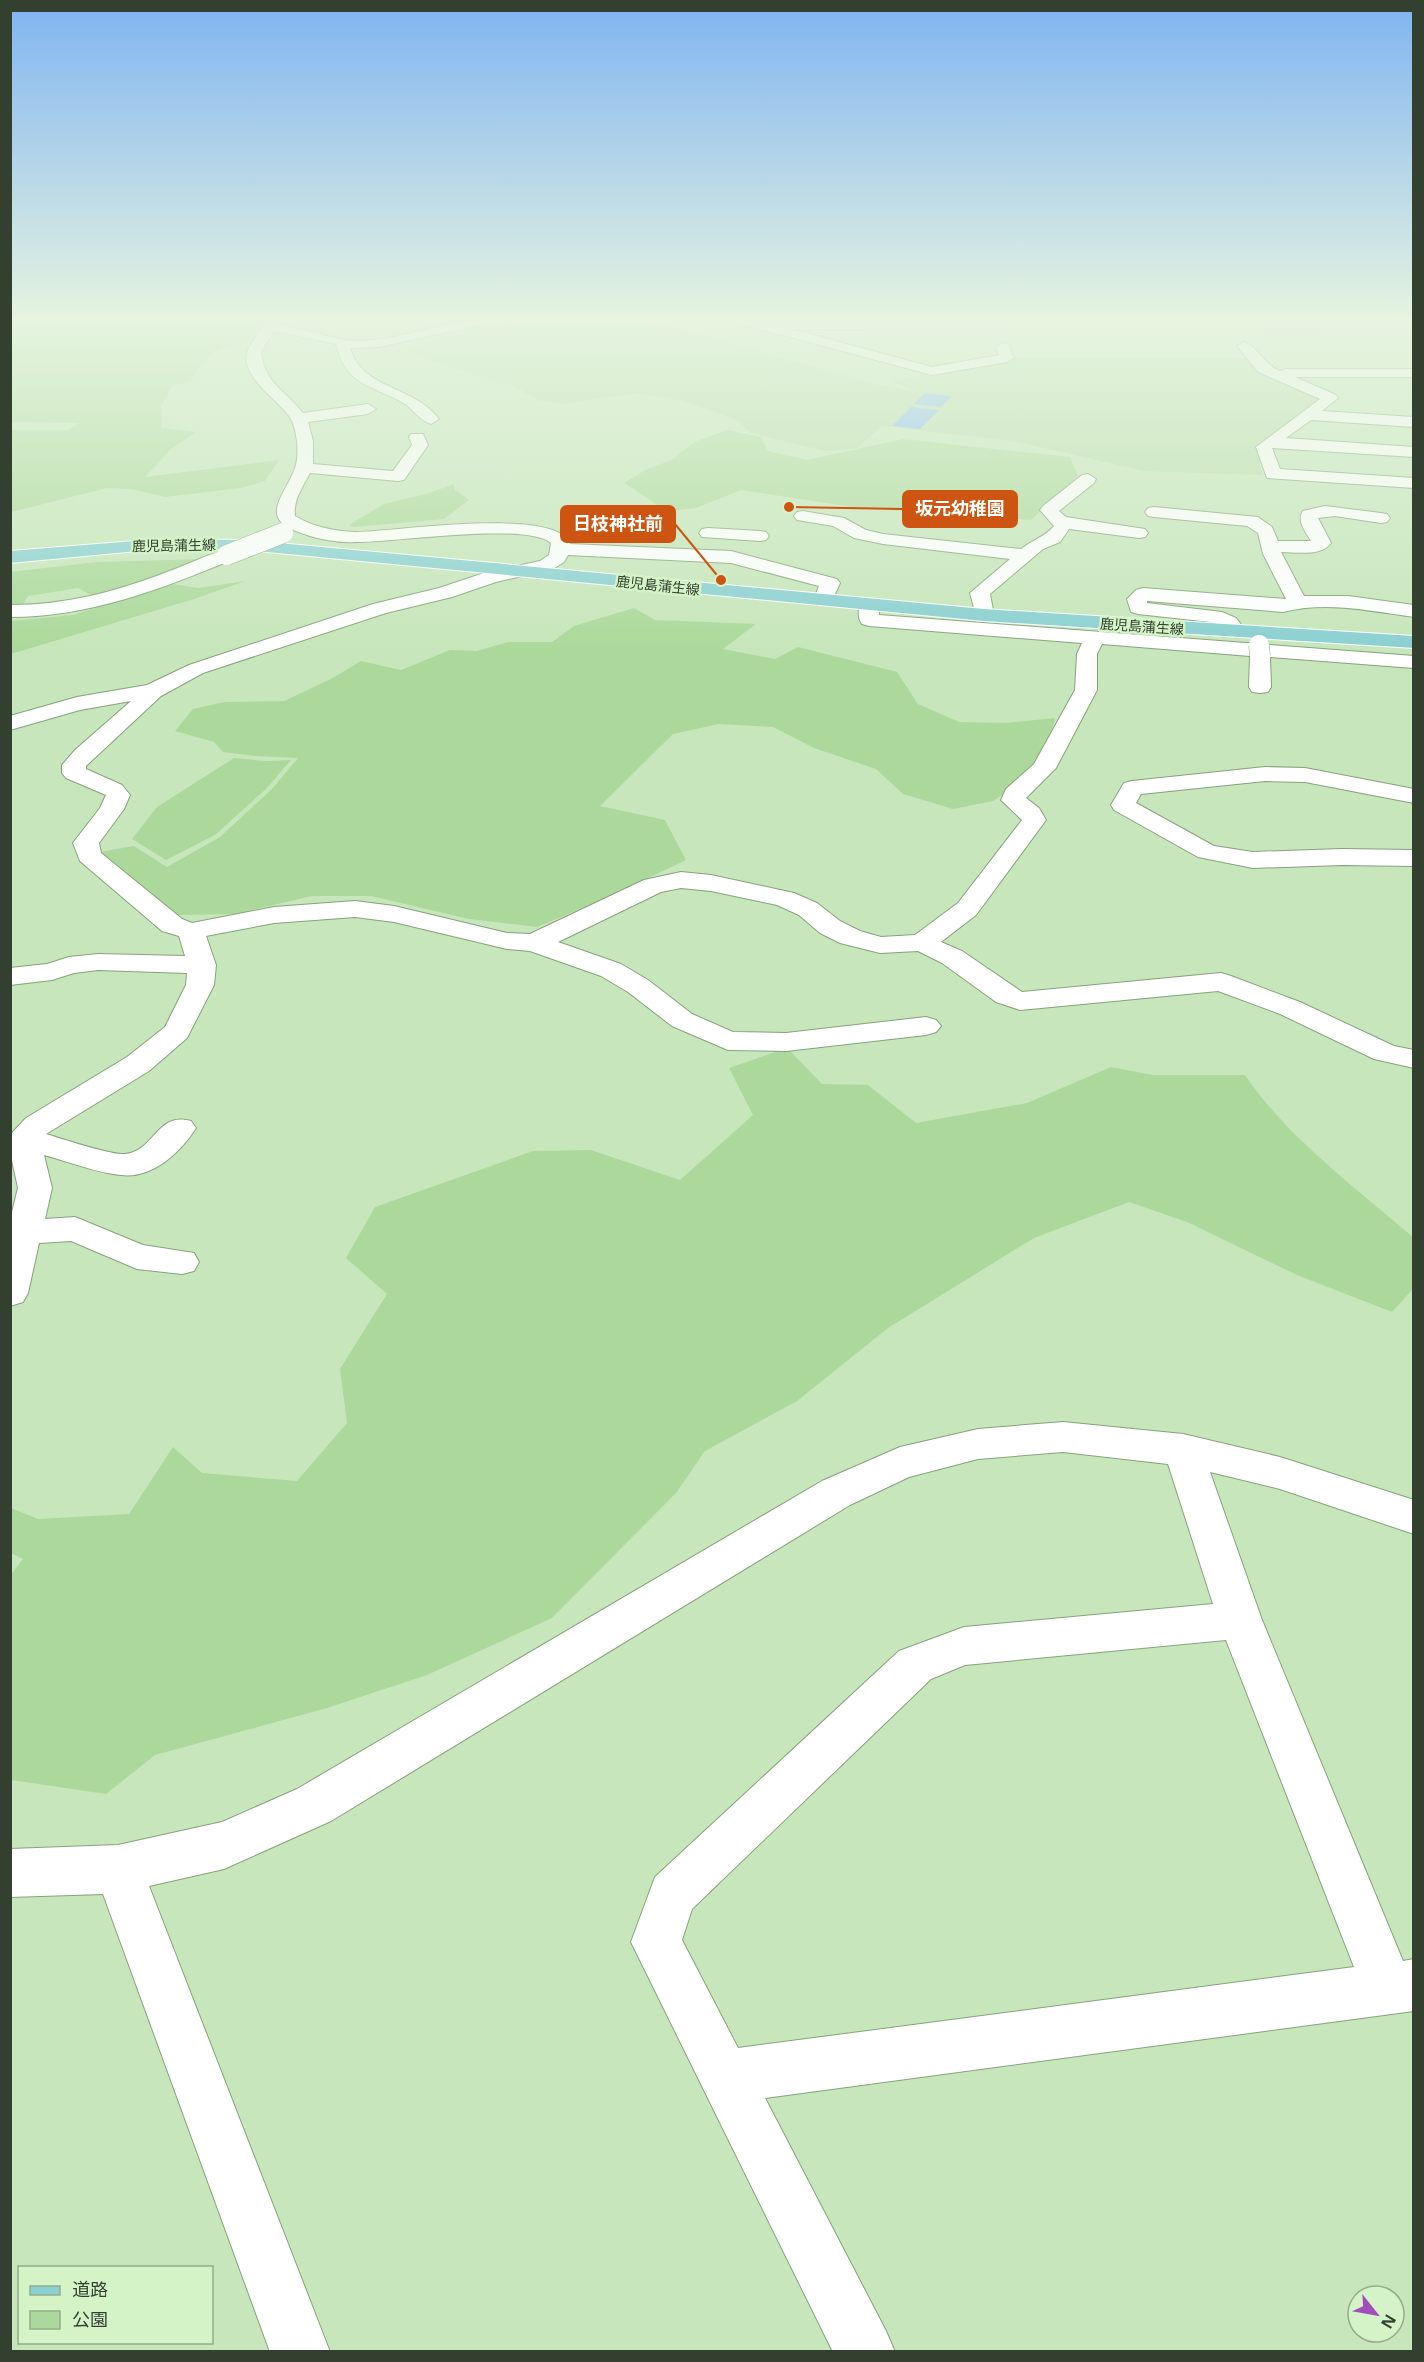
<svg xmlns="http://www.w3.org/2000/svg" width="1424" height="2362" font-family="'Noto Sans','Noto Sans JP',sans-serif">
<rect width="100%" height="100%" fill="#c7e6bb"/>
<!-- built -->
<path fill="#b8dcaa" d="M509,319h182l-28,5 210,60 41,7 -23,-10 122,-23h235l74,39 -65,48 5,30 -118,-4 -130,-30 -132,-15 -26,23 -31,2 -74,-18 -16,-14 -55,-19 -43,-7 -74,11 -26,-4 -21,-13 -97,-30 -10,-7 36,-14z"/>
<!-- green -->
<path fill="#acd99b" d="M11,319h256l-21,24 -30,7 -20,21 -5,11 -19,4 -11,20 1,22 34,4 -26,18 -25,27 134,-17 -14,21 -24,7 -76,9 -34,-8 -24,-1 -96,24v-82h57l11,-7 -68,-1z
M727,430l34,7 7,14 39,9 96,-21 167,18 8,19 -47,44 -172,-12 -118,-18 -45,18 -29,3 -43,-28 23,-14 25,-9 22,-18z
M454,484l1,6 14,10 -25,19 -90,8 -5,-2 35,-21 42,-10z
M202,559l-105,39 -19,-10 -50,8 -8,13h-9l-1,-37 88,-10z
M246,581l-52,18 -183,55v-33l62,-6 99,-31 26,4z
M634,608l21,12 101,4 -33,25 52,10 23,-12 99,25 21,32 41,18 47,1 49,-5 -12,49 -50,34 -40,8 -50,-15 -27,-25 -62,-21 -41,-21 -54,-3 -46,10 -73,72 65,14 21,40 -82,39 -67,28 -68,-8 -98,-23h-59l-77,18 -57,1 -84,-62 40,-7 33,21 53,-30 52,-48 26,-31 -43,-2 -32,-4 -9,-10 -39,-11 18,-22 31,-7 60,-1 47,-22 30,-18 40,9 49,-20 27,1 31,-9h44l22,-16z
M234,758l32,3 25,-1 -25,29 -51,46 -49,25 -34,-21 25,-32z
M787,1048l35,36 46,1 48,38 111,-20 84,-36 42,8h92c41,61 112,114 168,162v52l-21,23 -95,-37 -110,-53 -58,-20 -95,36 -146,90 -91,73 -92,50 -29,42 -124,125 -125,57 -100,33 -172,47 -49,39 -95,-14 -1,-204 13,-17 -12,-6v-45l27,11 91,-5 44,-67 29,26 95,8 50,-58 -7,-54 47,-75 -41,-36 29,-51 158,-56 58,-1 89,30 73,-65 -24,-47z"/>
<!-- water -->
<path fill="#81b5ff" d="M925,393l27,3 -11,11 -27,-3z
M911,407l28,3 -19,19 -28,-3z"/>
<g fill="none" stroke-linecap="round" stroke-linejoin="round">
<!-- minor casing -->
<g stroke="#86a37b" stroke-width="2">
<path id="minor" d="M268,319h12l-2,5c22,4 59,17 81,17 46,-1 90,-23 137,-22l-7,4 -110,24 -29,1c12,42 65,38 89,71l-8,5c-10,-3 -18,-14 -26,-20 -33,-20 -58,-16 -69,-60l-62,-13 -13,21c4,32 24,38 42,61l65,-9 8,5 -8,5 -60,8 5,19v23l80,7 19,-26 -3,-8 2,-3h12l5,11 -24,35 -6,1 -88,-8c-7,14 -17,26 -15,43 18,11 39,15 61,16 36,0 201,-26 214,12l161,7 106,28 3,4 -10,22h-14l-3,-4 6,-15 -88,-23 -163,-8 -4,7 -11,7 -57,13 -44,15 -66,16 -183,60 -42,23 -75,70v3l36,16 8,10 -6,14 -25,34 2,10 81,66 10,4 82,-16 81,-6 39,5 113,27 23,1 114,-54 37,-8 30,3 83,18 23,10 23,18 20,10 21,6 34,-2 43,-32 64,-83 -21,-20 5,-11 28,-25 41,-74 2,-36 5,-11 -213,-17 -7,-2c-5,-6 -4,-17 0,-23h14l3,4v10l535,41v12l-144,-11 1,30 -3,5 -8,1 -8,-1 -3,-5 1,-31 -148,-12 -5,10v36l-41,78 -30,30 13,10 7,12 -70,95 -35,27 21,9 60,41 199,-19 10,3 69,26 94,44 20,4v18l-40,-9 -94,-45 -62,-23 -198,19 -24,-8 -54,-39 -24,-12 -38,2 -40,-10 -20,-10 -21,-18 -22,-10 -66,-14 -30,-3 -20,4 -103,50 63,22 27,16 44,34 41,18 53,1 140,-16 10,3 5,6 -5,6 -10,3 -140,16 -58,-1 -56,-24 -44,-34 -27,-16 -71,-25 -23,-2 -113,-27 -39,-5 -81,6 -68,13 10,29 -2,20 -27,53 -38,33 -103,63c17,5 64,21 78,20 31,-2 32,-43 67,-33l5,7c-16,25 -44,51 -75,47 -24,-2 -54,-14 -77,-20l8,33 -7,31 30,-2 68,28 51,8 5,9 -5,9 -12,3 -45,-5 -66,-28 -32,2 -11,50 -5,9 -13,4v-86l8,-32 -8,-37v-16l16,-17 101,-61 38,-30 21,-42 1,-12 -89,-3 -24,3 -22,7 -42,5v-17l37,-4 22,-7 29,-3 87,2 -6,-20 -17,-5 -82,-70 -7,-18 27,-35 6,-13 -40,-17 -4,-5v-8l13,-15 56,-49 -51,9 -70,20v-14l67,-19 70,-12 42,-20 184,-61 66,-16 45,-15 56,-12 9,-6 2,-12c-25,-21 -156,-1 -193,-1 -20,1 -43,-3 -62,-11 -36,-13 -12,-36 -3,-58 5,-10 5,-21 4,-31 -1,-9 -3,-19 -8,-26 -12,-17 -51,-41 -41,-66 5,-11 13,-21 20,-31z
M732,319l30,2 646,-1 5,1 1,5 -6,2 -617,1 141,38 67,-12 -3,-8 7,-4 5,1 6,14 -7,4 -75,13 -198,-53z
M1244,342c12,3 19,22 36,29l6,-2h128v8h-119l41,18 2,3 -16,13 92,6v10l-103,-7 -25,18 128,9v10l-142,-9 8,21 134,9v10l-147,-10 -11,-31 64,-48 -62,-27 -21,-26z
M1088,474l8,5 -2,4 -35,28 7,6 79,12 3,4 -3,4 -6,1 -70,-9 -9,13 -17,7 -53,45 4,21 -3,4h-14l-7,-26 40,-34 -127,-15 -29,-6 -21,-12 -36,-6 -3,-4 3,-4 6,-1 41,7 22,12 17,4 138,15c11,-9 24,-12 33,-23l-14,-16 3,-4 39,-31z
M1325,506l56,7 6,1 3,4 -3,4 -6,1 -46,-7 -17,2 13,25c-10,14 -35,9 -50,9l23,44h44l66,9v12c-44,-6 -87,-16 -131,-5l-136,-11v2l75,9 14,6 11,14 -3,4c-15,4 -20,-9 -33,-14l-73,-8 -7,-2 -4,-13 9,-9 7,-2 143,11 -23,-45 -5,-21 -11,-7 -93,-9 -6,-1 -3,-4 3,-4 6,-1 104,10 14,10 6,14h33c-5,-9 -15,-20 -8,-30z
M708,528l52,3 6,1 3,4 -3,4 -6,1 -58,-4 -3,-4 3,-4z
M227,549l7,2 2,4 -2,4c-73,30 -144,58 -224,58v-12c56,0 105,-13 157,-33 20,-7 39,-17 60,-23z
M1265,767l40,1 109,21v14l-109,-21 -40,-1 -124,13 -5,9 78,43 39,6 89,-3 72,1v16l-72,-1 -89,3 -55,-11 -84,-47 -3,-5 13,-22 8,-2z
M1063,1422l120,12 97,23 134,43v34l-134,-45 -70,-17 52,148 141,341 11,-2v52l-649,87 121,233 9,21h-62l-202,-410 24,-65 244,-226 65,-24 249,-23 -45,-140 -105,-12 -85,7 -69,18 -59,28 -519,316 -107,48 -75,17 181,466h-60l-167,-458 -93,3v-48l108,-4 104,-23 75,-33 525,-308 78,-34 78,-18zM1226,1640l128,327 -616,81 -56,-108 10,-31 239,-230 34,-14z"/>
</g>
<!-- major casing -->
<g stroke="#fff" stroke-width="2">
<path id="major" d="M159,539l88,1 737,69 430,27v12l-430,-27 -737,-71 -88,-1 -149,14v-12z"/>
</g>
<!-- minor -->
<use href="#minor" fill="#fff" fill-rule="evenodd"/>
<!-- major -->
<use href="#major" fill="#8bd0d2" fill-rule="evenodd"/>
<!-- minor-bridge casing -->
<g stroke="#86a37b" stroke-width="21" stroke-linecap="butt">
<path id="minor-bridge" d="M227,555l56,-22
M1259,645l1,11"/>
</g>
<!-- minor-bridge -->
<use href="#minor-bridge" stroke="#fff" stroke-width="20"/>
</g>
<!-- sky -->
<linearGradient id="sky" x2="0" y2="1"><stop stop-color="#7fb4f1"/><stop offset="0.49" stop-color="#e6f4e0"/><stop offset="1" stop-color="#e6f4e0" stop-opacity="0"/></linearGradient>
<rect width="1424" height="650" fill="url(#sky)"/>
<g text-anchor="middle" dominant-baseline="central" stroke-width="5" stroke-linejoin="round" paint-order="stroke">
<!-- far-street labels -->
<g font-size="14" fill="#33402f" stroke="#d4f4c8">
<text transform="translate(174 545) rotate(-1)">鹿児島蒲生線</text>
<text transform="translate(658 585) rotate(6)">鹿児島蒲生線</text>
<text transform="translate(1142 626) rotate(4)">鹿児島蒲生線</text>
</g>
</g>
<!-- callouts -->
<path fill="none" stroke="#cd5511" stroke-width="2" d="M789 507L903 509M721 580L675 524"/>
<g fill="#cd5511" stroke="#d4f4c8" stroke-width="2">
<circle cx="789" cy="507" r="6"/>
<circle cx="721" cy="580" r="6"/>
</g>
<g fill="#cd5511" stroke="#cd5511" stroke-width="2">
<rect x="903" y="491" width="114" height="36" rx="6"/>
<rect x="561" y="506" width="114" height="36" rx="6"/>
</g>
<g font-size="18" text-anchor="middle" font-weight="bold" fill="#fff">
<text x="960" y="515">坂元幼稚園</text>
<text x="618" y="530">日枝神社前</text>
</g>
<!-- border -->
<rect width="1424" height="2362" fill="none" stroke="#33402f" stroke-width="24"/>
<!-- legend -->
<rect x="18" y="2266" width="195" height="78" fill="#d4f4c8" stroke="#94ac8b" stroke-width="1.5"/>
<rect x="30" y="2286" width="30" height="9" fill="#8bd0d2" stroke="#94ac8b" stroke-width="1.5"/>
<text x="72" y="2296" font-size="18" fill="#33402f">道路</text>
<rect x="30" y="2311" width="30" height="18" fill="#acd99b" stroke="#94ac8b" stroke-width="1.5"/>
<text x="72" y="2326" font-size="18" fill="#33402f">公園</text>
<!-- north arrow -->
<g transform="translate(1376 2314) rotate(121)"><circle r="28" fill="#d4f4c8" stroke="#94ac8b" stroke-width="1.5"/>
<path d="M0-4.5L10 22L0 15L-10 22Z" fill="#a14dbc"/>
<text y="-9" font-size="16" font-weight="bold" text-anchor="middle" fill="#33402f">N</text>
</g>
</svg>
